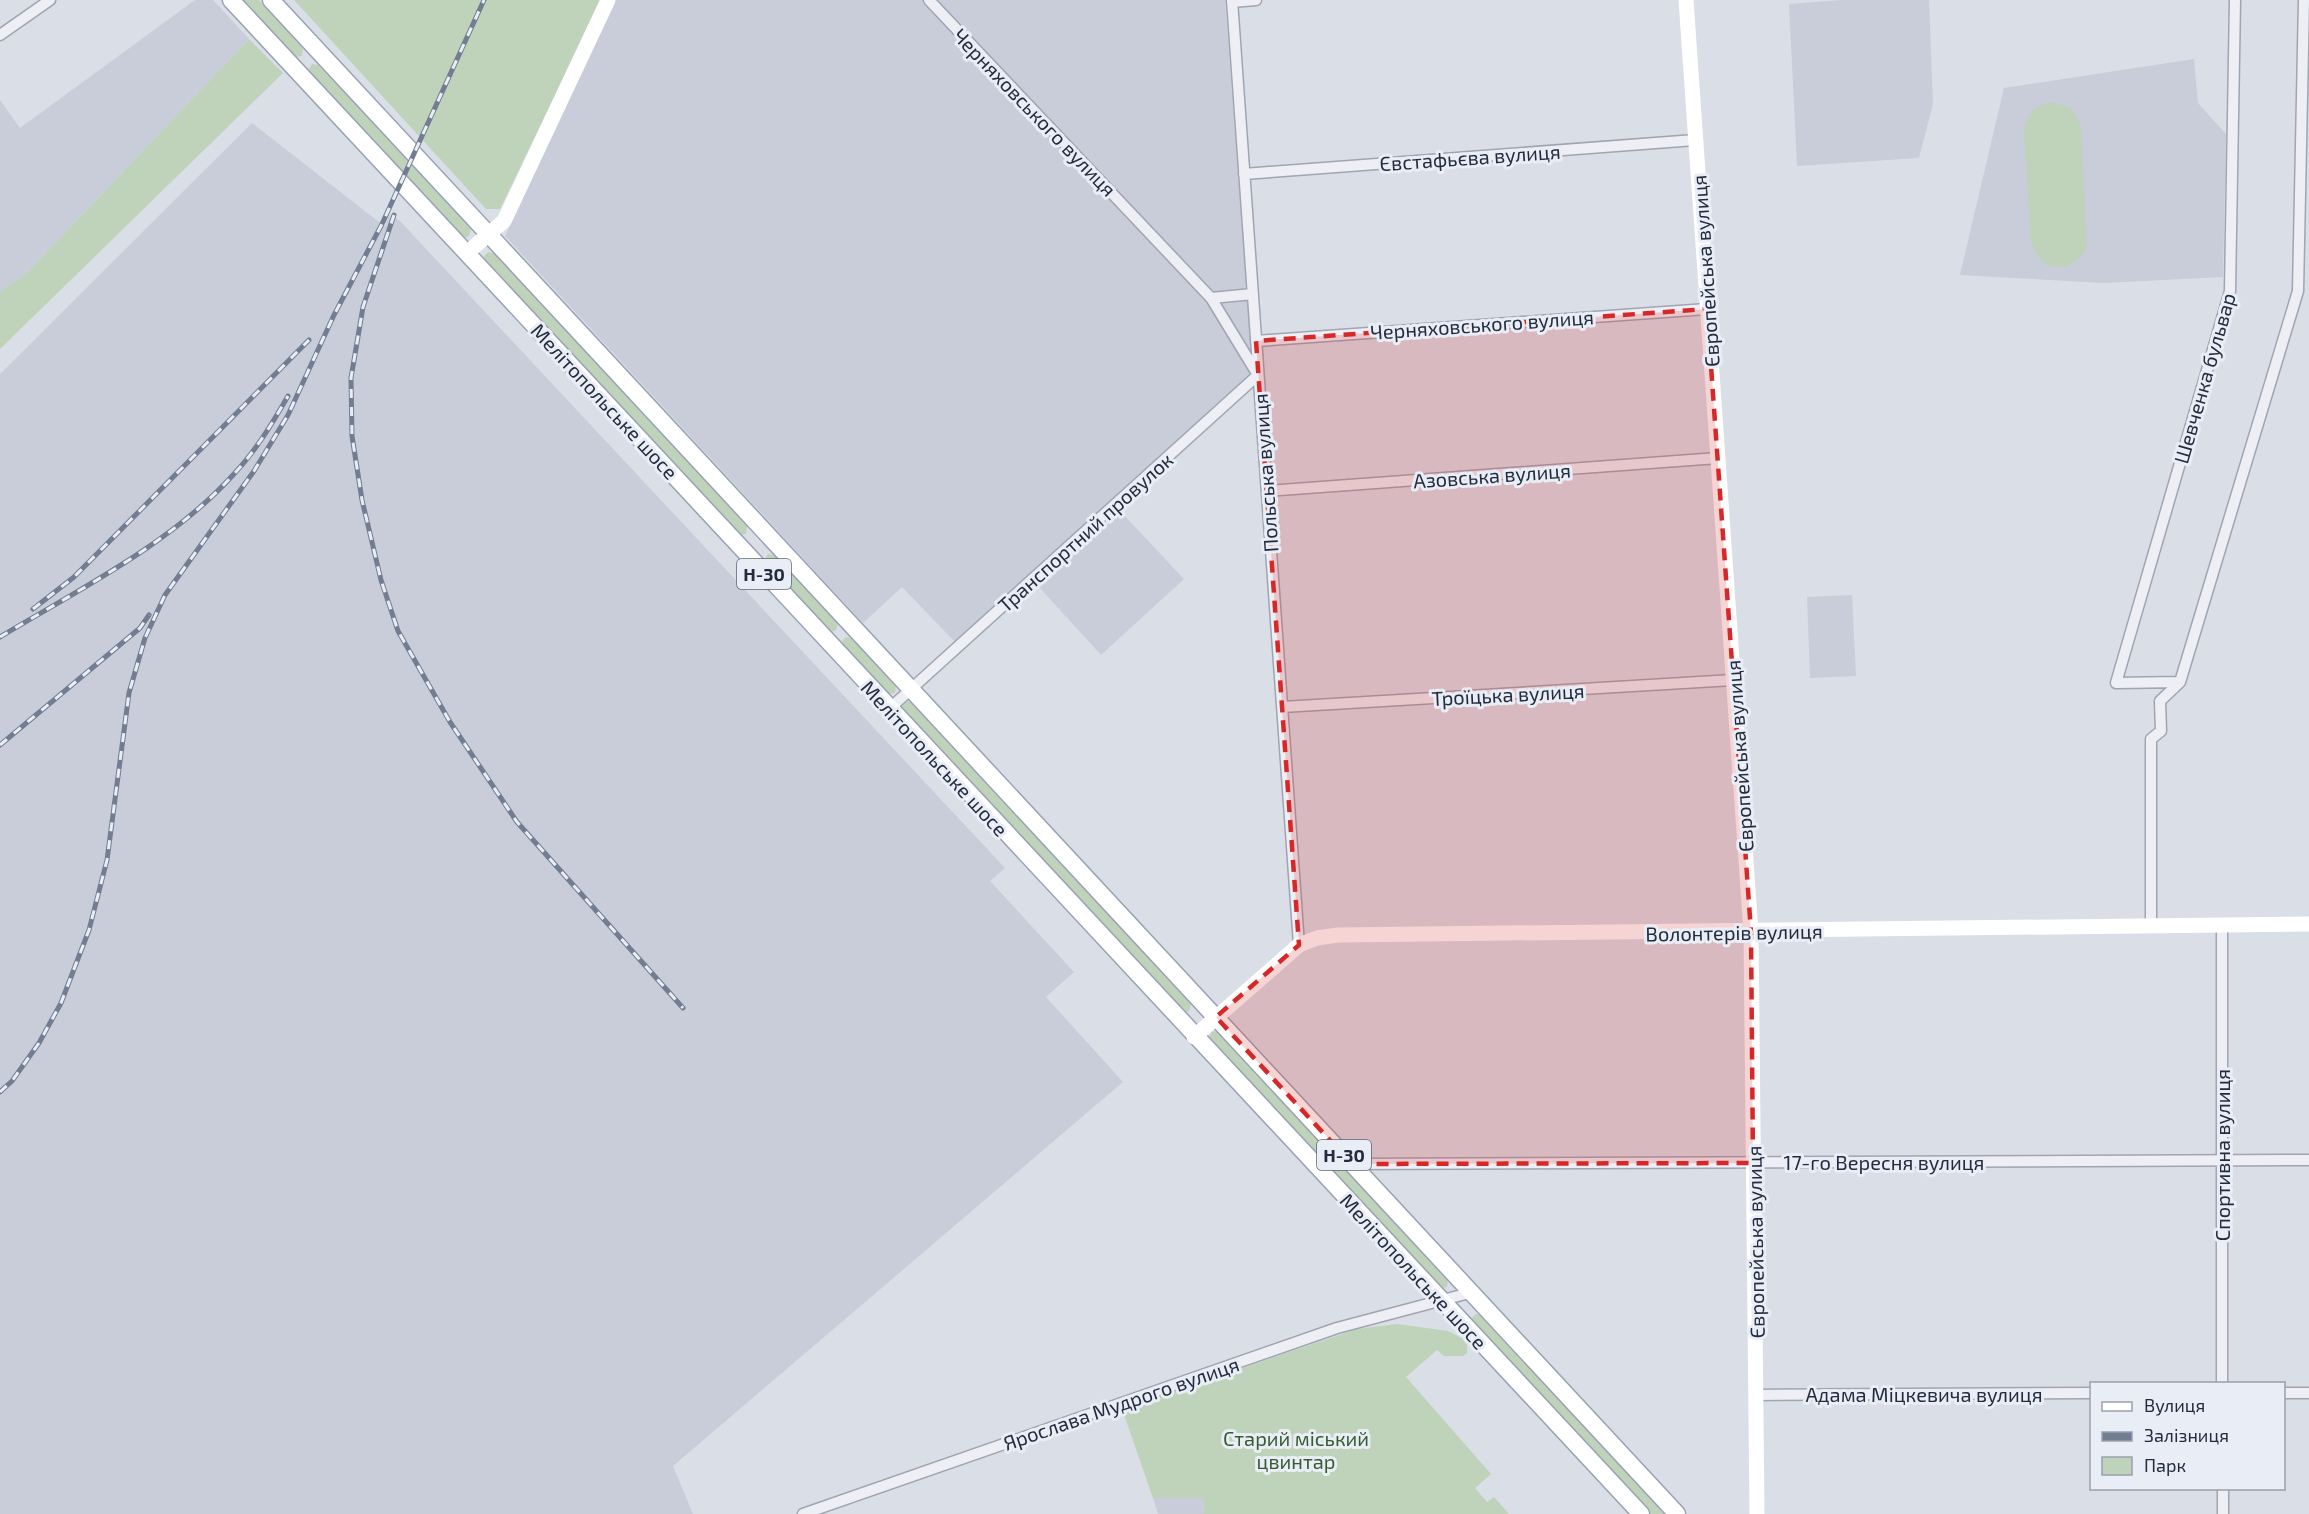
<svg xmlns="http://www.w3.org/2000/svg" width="2309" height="1514" font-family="'Exo 2',sans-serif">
<rect width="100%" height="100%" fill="#dadee7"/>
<!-- built -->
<path fill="#c8cdd9" d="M195,0h18l36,39 -221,233 -28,20v-192l20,28z
M615,0h610l28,373 -298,269 -53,-55 -39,36 -358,-387z
M1842,0h87l4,104 -14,54 -122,8 -8,-162z
M2194,59l4,44 28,31 -3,143 -119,6 -144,-8 44,-187z
M252,123l123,96 10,7 4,-11 10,5 606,648 -15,13 84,91 -28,25 77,85 -450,384 20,48h-693v-1140z
M1121,512l63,67 -83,76 -62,-68z
M1852,595l4,81 -46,2 -3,-81z
M1153,1498h50l1,16h-46z"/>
<!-- green -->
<path fill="#bfd2ba" d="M242,0h17l44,48 -1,8 -8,1z
M294,0h307l-101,209h-14z
M249,39l34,34 -283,276v-57l28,-20z
M312,64l6,1 91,94 62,70 -2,7 -5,2 -156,-167z
M2051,102l20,6 10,18 6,121c-15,29 -48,26 -56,-6l-7,-110c3,-17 10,-25 27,-29z
M488,252l6,1 253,273 -1,8 -8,1 -253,-274 -1,-5z
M768,554l6,1 64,68 -2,7 -5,2 -67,-71z
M846,637l6,1 44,47 -1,8 -8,1 -44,-48 -1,-5z
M905,701l5,1 281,301 -2,8 -5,2 -283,-305z
M1212,1031l6,1 230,247 -1,8 -5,1 -233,-250z
M1476,1314l6,1 185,199h-17l-177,-191 -1,-5z
M1397,1324l51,7 19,10v12l-4,3h-19l-7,-6 -31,27 85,97 -16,14 12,14 7,-5 15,17h-305l-1,-16h-50l-31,-89 235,-80z"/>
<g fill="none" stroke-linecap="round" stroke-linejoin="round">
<!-- street casing -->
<g stroke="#9fa5b1" stroke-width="13">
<path id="street" d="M929,0l282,298 42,-4
M1232,0l67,945
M1232,2l24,-2
M0,35l50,-35
M1244,174l451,-34
M1256,341l451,-32
M1267,491l451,-33
M2180,682l-64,1 114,-392 5,-291
M1282,707l451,-27
M889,709l369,-334 -47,-77
M2151,926v-187l10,-8 -1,-30 20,-19 118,-391 6,-291
M1352,1164l957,-4
M2222,1384v-458
M2284,1393h25
M1757,1395l335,-2
M2223,1488v26
M803,1514l534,-186 136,-36"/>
</g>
<!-- primary casing -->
<g stroke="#98a2b4" stroke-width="19">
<path id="primary" d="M231,0l1410,1514
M271,0l1406,1514"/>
</g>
<!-- street -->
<use href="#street" stroke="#edeff5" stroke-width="10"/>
<!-- secondary -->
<path stroke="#fff" stroke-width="15" d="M1686,0l65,932 6,582
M468,252l36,-31 104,-221
M1194,1037l105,-92 18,-7 21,-3 971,-11"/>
<!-- primary -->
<use href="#primary" stroke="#fff" stroke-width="16"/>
<!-- rail casing -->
<g stroke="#727d92" stroke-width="5">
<path id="rail" d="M394,215l-31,92 -12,71 1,58 10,64 19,80 17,51 52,91 67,100 166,186
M33,609l41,-32 235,-237
M0,637c78,-47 172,-94 233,-162 22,-23 39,-51 55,-79
M0,745l140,-117 9,-13
M0,1092l12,-11 27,-38 22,-40 28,-73 18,-70 22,-167 16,-55 20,-43 89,-124 34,-56 46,-100 48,-91 102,-224"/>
</g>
<!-- rail -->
<use href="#rail" stroke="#e9edf5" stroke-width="3" stroke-dasharray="9" stroke-linecap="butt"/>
</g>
<!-- marked area -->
<path fill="#d62828" fill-opacity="0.2" stroke="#d62828" stroke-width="4.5" stroke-dasharray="12 8" stroke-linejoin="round" d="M1707,309l44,623 2,231 -401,1 -136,-147 83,-72 -43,-604z"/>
<g text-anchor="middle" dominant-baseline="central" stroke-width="6" stroke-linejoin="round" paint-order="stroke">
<!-- shield labels -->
<g fill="#e9edf5" stroke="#5e6675" stroke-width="1.5">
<rect x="737" y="559" width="54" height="30" rx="4.5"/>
<rect x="1317" y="1140" width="54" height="30" rx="4.5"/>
</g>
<g font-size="18" font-weight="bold" fill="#232c3e">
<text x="764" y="574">Н-30</text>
<text x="1344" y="1155">Н-30</text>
</g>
<!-- street labels -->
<g font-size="20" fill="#232c3e" stroke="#e9edf5">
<text transform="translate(1035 112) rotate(46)">Черняховського вулиця</text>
<text transform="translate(1470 157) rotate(-4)">Євстафьєва вулиця</text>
<text transform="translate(1705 271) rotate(-94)">Європейська вулиця</text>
<text transform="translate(1482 324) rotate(-4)">Черняховського вулиця</text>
<text transform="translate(2204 378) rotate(-74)">Шевченка бульвар</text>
<text transform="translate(605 401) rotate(47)">Мелітопольське шосе</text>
<text transform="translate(1265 473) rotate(-94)">Польська вулиця</text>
<text transform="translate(1492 475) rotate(-4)">Азовська вулиця</text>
<text transform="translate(1085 532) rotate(-42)">Транспортний провулок</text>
<text transform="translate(1508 694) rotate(-3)">Троїцька вулиця</text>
<text transform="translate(1739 756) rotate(-94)">Європейська вулиця</text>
<text transform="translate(935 758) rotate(47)">Мелітопольське шосе</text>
<text transform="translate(1734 932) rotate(-1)">Волонтерів вулиця</text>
<text transform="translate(2222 1155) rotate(-90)">Спортивна вулиця</text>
<text x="1884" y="1162">17-го Вересня вулиця</text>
<text transform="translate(1755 1242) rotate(-91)">Європейська вулиця</text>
<text transform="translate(1414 1271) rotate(47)">Мелітопольське шосе</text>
<text x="1924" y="1394">Адама Міцкевича вулиця</text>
<text transform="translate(1121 1403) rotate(-19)">Ярослава Мудрого вулиця</text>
</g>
<!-- park labels -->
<g font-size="20" fill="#355b2f" stroke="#e9edf5">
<text x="1296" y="1438">Старий міський<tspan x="1296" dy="23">цвинтар</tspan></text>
</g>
</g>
<!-- legend -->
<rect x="2090" y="1382" width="195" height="108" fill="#e9edf5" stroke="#9aa0ac" stroke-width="1.5"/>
<rect x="2102" y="1402" width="30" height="9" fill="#ffffff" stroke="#9aa0ac" stroke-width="1.5"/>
<text x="2144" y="1412" font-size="18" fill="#232c3e">Вулиця</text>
<rect x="2102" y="1432" width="30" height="9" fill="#727d92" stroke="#9aa0ac" stroke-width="1.5"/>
<text x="2144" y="1442" font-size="18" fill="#232c3e">Залізниця</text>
<rect x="2102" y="1457" width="30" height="18" fill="#bfd2ba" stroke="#9aa0ac" stroke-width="1.5"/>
<text x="2144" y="1472" font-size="18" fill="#232c3e">Парк</text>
</svg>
